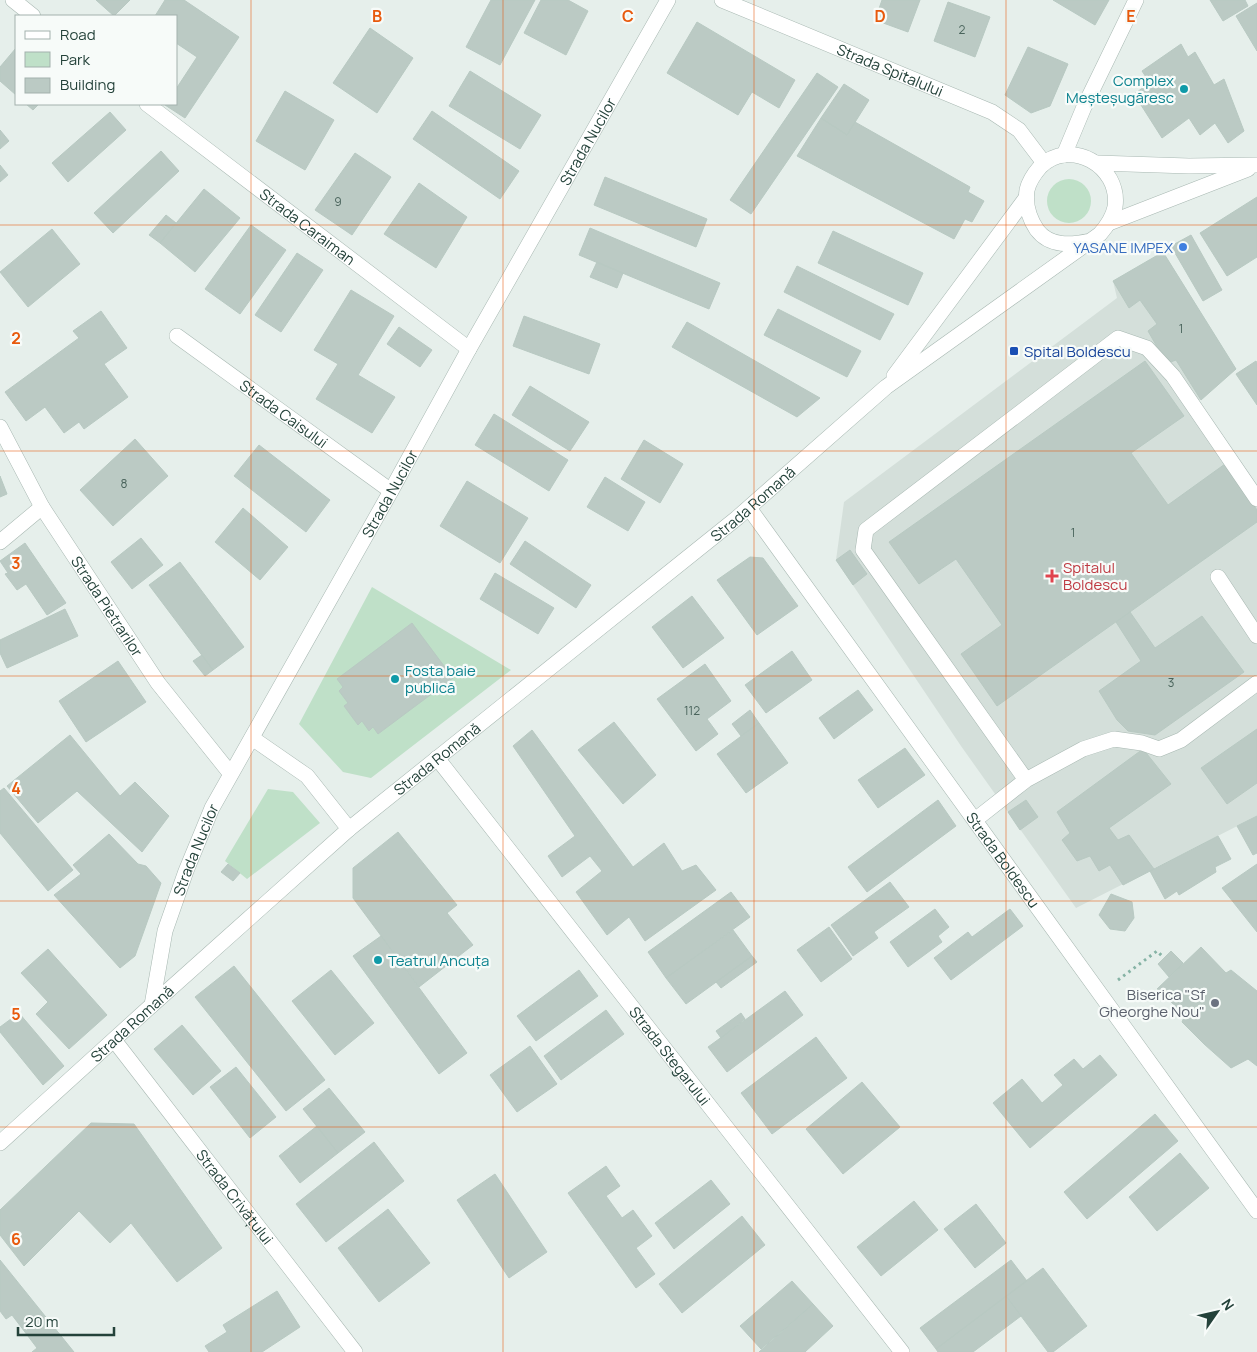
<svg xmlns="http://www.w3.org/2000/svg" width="1257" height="1352" font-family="Manrope,sans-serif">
<rect width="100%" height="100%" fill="#e6efeb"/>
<!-- built -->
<path fill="#d4dfda" d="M1163,252l73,117 -40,34 61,88v325l-181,92 -115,-162 -125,-186 8,-58 273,-204 -4,-17z"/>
<!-- green -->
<path fill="#bfe0c8" d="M1047 201a22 22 0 1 1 44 0a22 22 0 1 1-44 0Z
M372,587l139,83 -140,108 -28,-6 -44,-48z
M268,789l25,3 27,31 -73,56 -22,-18z"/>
<!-- building -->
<path fill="#bbcac4" stroke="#b8c9c2" d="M96,0h34l-16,16z
M165,0h19l55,37 -54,81 -20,-13 1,-1h10v-15l21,-32 -21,-14v-27h-21z
M491,0h44l-35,65 -34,-18z
M541,0h27l20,11 -22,44 -42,-22z
M882,0h38l-12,32 -33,-12z
M1053,0h56l-14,25z
M1210,0h35l3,6 -25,15z
M948,2l42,15 -15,40 -41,-16z
M1257,3v48l-21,-35z
M697,22l98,58 -16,28 -27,-16 -14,23 -71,-42z
M370,28l43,30 -36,55 -44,-30z
M1181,44l7,13 7,-5 19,33 10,-6 20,52 -16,12 -13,-20 -15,12 -11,-17 -27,20 -28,-44 16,-11 -8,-12z
M1028,47l40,17 -18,42 -19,7 -26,-18z
M16,48v47l-16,-14v-14z
M470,71l71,44 -21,34 -71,-43z
M817,73l21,14 -87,127 -21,-14z
M844,84l25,16 -22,35 -26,-17z
M285,91l49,29 -29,50 -49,-29z
M26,104h13l-6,6z
M432,111l87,60 -19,28 -87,-60z
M110,112l16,18 -58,52 -16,-19z
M821,118l26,17 8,-13 115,65 -2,5 16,9 -12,21 -7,-3 -11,20 -157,-83z
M0,130l9,11 -9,8z
M161,151l18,20 -66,62 -19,-20z
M355,153l36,24 -39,58 -37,-25z
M0,165l8,10 -8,7z
M605,177l102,42 -11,28 -102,-42z
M419,183l48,34 -31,51 -52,-34z
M204,189l36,29 -45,54 -35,-29z
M1257,197v60l-30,19 -27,-43z
M166,215l10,8 -16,20 -11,-8z
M251,225l35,25 -46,64 -35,-25z
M590,228l130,55 -11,26 -130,-54z
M52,229l28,35 -52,43 -28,-35z
M833,231l90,42 -15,32 -90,-42z
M1191,235l31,55 -19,11 -32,-55z
M1163,252l73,117 -35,31 -25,-40 -8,3 -12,-18 -8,-14 9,-7 -17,-24 -11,8 -16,-27z
M297,253l26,17 -42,62 -26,-17z
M597,262l26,11 -6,15 -27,-11z
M797,266l97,48 -14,26 -96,-48z
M351,290l43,26 -36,59 37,22 -23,36 -56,-34 22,-35 -24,-14z
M778,309l83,42 -14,26 -83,-42z
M101,311l26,37 -23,16 24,33 -44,32 -5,-7 -15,11 -19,-26 -19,14 -21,-29 74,-54 -6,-7z
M524,316l76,28 -11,30 -76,-28z
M687,322l133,76 -23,19 -125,-70z
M399,327l33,23 -12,17 -33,-23z
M1145,361l39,55 -53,37 37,52 57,-41 32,46v12l-260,184 -36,-52 41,-29 -46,-66 -37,25 -30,-42z
M1256,361l1,2v42l-21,-31z
M530,386l59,36 -19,29 -58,-36z
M494,414l74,46 -19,31 -74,-46z
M135,439l33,37 -55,50 -33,-36z
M644,440l39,24 -23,39 -39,-24z
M259,445l71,55 -24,32 -72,-56z
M0,476l7,18 -7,3z
M605,477l40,25 -17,29 -41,-24z
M467,481l61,37 -28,45 -60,-37z
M243,508l45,39 -28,33 -45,-38z
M141,538l22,27 -31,24 -21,-27z
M525,541l66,44 -15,23 -66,-44z
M25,543l41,60 -19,12 -21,-31 -9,6 -12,-16 3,-1 -8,-12z
M850,550l17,24 -14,11 -17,-25z
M750,557l13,1 35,48 -41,29 -40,-55z
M180,562l64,85 -31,23 -64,-85z
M495,573l59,35 -16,26 -58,-35z
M692,596l32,42 -41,30 -31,-41z
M65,609l13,27 -71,32 -7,-15v-13z
M1130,612l25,36 47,-32 42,56 -89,63 -27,-4 -11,-11 -18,-29 42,-30 -25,-39z
M412,623l41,55 -75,56 -5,-7 -4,4 -7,-10 -4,4 -14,-19 4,-3 -9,-12 4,-4 -6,-8z
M792,651l20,29 -46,33 -21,-28z
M202,655l11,15 -8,6 -12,-15z
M118,661l28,41 -60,40 -27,-41z
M705,664l26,37 -24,18 11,15 -22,17 -39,-52z
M858,690l15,20 -39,29 -15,-21z
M750,710l9,13 -18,13 -9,-12z
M614,722l42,53 -33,29 -45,-54z
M759,723l29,40 -42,30 -29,-39z
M1257,729v54l-30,21 -26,-36z
M532,730l101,137 31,-24 18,28 14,-6 20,25 -71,51 -16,-24 -22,18 -31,-43 26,-21 -12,-15 -28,21 -14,-21 27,-20 -62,-90z
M70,735l50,61 15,-14 34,34 -27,36 -65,-61 -39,32 -31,-37z
M905,748l20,27 -47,33 -20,-28z
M1143,749l28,35 -62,44 9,12 11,-5 25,34 -31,16 -13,-20 -11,6 -9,-15 -13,5 -15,-21 8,-7 -13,-21z
M4,788l69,82 -25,21 -48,-58v-42z
M938,800l18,26 -89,66 -19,-25z
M1026,800l12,17 -18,13 -12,-18z
M1257,816v37l-4,2 -16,-29z
M398,832l59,73 -10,8 26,32 -54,42 -66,-89v-30z
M109,834l29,30 8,2 15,17 -26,73 -15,12 -66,-73 27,-21 -8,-9z
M1218,836l13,23 -16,8 1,5 -37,23 -2,-4 -12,8 -15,-28z
M228,864l12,9 -7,8 -12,-9z
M1257,864v68l-35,-44z
M890,882l19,25 -35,25 4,6 -25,18 -22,-31z
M731,892l19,25 -84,61 -18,-26z
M1111,894l21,8 2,16 -9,13 -15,-2 -11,-14z
M935,909l14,18 -11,9 4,6 -34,25 -18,-25z
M1010,909l13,17 -72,54 -17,-22 34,-26 4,5z
M829,927l23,32 -31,23 -24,-32z
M733,930l19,26 -66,48 -20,-26z
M381,936l86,117 -28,21 -86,-118z
M1201,947l25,26 5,-3 26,21v75l-9,-7 -17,9 -27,-24 -22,-22 3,-7 -28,-26z
M48,949l59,66 -38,34 -33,-35 12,-12 -27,-29z
M1171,951l12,12 -14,14 -11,-13z
M752,956l5,6 -36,26 -5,-6z
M234,966l91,114 -39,31 -91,-114z
M331,970l43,53 -39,32 -43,-54z
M579,970l19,26 -62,45 -19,-25z
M785,991l18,24 -76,57 -19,-25z
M606,1010l18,24 -63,46 -17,-24z
M19,1013l45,53 -21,19 -43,-53v-5z
M741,1013l4,6 -24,19 -5,-7z
M182,1025l39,46 -28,24 -39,-46z
M816,1037l31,41 -75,56 -31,-41z
M530,1046l27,38 -40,28 -27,-37z
M1100,1055l17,20 -87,73 -37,-45 29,-24 20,24 21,-18 -9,-10 20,-16 9,10z
M236,1067l40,50 -26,21 -40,-51z
M862,1082l38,45 -57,47 -37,-45z
M329,1088l36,44 -27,21 -35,-44z
M1155,1114l23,27 -91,78 -23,-27z
M91,1123l43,1 88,124 -45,34 -46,-59 -21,20 -31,-32 -55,55 -24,-31v-25z
M317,1126l21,27 -38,30 -21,-27z
M374,1142l30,39 -78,61 -30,-38z
M1180,1153l29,35 -52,43 -28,-34z
M606,1166l14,20 -14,10 16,22 11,-8 19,26 -16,12 19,26 -19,14 -68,-95z
M495,1174l52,78 -38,26 -52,-78z
M711,1180l19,24 -56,45 -19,-26z
M914,1201l24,29 -57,46 -24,-29z
M976,1204l30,39 -31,25 -31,-39z
M388,1209l42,54 -51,39 -41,-54z
M742,1216l23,29 -83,68 -23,-29z
M0,1260l74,92h-42l5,-4 -25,-33 -6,4 -6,-8z
M1011,1260l16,21 -91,68 -16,-21z
M1043,1268l44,58 -34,26h-5l-42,-56z
M792,1281l21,23 -52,45 -21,-23z
M277,1291l23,36 -38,25h-53l-4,-6 22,-14 -4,-7z
M1006,1296l15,20 -48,36h-35l-2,-3z
M813,1304l20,22 -28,26h-46z"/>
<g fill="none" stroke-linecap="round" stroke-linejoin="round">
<!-- service casing -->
<g stroke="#a8b8b2" stroke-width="16">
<path id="service" d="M1218,577l39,59
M1026,780l-163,-230 3,-20 252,-192 29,10 26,28 84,123
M975,820l51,-40 57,-31 31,-10 28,4 17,6 22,-9 76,-57"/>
</g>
<!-- minor casing -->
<g stroke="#a8b8b2" stroke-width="16">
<g id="minor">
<path d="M13,0l20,16"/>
<path id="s1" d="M722,0l270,112 27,18 25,33"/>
<path id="s2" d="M147,104l322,245"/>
<path d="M1064,155l20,-48 52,-107"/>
<path id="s3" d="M177,336l214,155"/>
<path id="s4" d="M0,427l42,80 116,176 72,90"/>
<path id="s5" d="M749,508l508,703"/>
<path d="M0,542l42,-35"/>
<path d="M252,738l55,38 42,53"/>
<path id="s6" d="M437,758l465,594"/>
<path id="s7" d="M152,1005l13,-74 21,-60 26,-63 179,-317 78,-142 199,-349"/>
<path id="s8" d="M114,1040l241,312"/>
</g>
</g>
<!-- tertiary casing -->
<g stroke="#a8b8b2" stroke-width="16">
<g id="tertiary">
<path d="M1097,163l92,3 68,-1"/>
<path d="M1109,223l139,-54"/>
<path d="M894,376l132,-178"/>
<path id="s9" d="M0,1143l152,-138 197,-176 388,-311 149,-131 214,-153c7,-8 13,-17 15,-27 6,-41 -45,-70 -75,-40 -6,7 -11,14 -13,23 -2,14 2,28 10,40 13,17 34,15 53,11"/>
</g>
</g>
<!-- path -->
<path stroke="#86b3a5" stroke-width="3" stroke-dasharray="2.5 4" stroke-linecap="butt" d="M1118,980l39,-29 7,7"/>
<!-- service -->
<use href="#service" stroke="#fff" stroke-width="15"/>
<!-- minor -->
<use href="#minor" stroke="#fff" stroke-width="15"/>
<!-- tertiary -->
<use href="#tertiary" stroke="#fff" stroke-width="15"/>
</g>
<!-- grid -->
<path fill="none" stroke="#e8590c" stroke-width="1" stroke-opacity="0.55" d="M251,0v1352M503,0v1352M754,0v1352M1006,0v1352M0,225h1257M0,451h1257M0,676h1257M0,901h1257M0,1127h1257"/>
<!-- markers -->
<g fill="#0f9aa8" stroke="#f7fbf9" stroke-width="2">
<circle cx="1184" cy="89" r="5"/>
<circle cx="395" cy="679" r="5"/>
<circle cx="378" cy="960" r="5"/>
</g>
<circle fill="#3f7fe0" stroke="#f7fbf9" stroke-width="2" cx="1183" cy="247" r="5"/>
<rect fill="#1a4fb4" stroke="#f7fbf9" stroke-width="2" x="1009" y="346" width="10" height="10" rx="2.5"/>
<path fill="#e0444e" stroke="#f7fbf9" stroke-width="2" d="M1049.5 568.5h5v5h5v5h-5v5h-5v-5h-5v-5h5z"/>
<circle fill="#6b7280" stroke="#f7fbf9" stroke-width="2" cx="1215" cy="1003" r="5"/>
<g text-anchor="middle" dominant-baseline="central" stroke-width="4.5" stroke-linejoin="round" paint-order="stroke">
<!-- number labels -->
<g font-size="12" fill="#4a645c">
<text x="962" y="29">2</text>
<text x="338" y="201">9</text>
<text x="1181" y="328">1</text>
<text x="124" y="483">8</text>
<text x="1073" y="532">1</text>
<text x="1171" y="682">3</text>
<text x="692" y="710">112</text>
</g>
<!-- street labels -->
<g font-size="15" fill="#24423a" stroke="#f7fbf9">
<text stroke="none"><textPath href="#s1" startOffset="182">Strada Spitalului</textPath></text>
<text stroke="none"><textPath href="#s7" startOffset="972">Strada Nucilor</textPath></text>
<text stroke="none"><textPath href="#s2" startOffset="202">Strada Caraiman</textPath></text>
<text stroke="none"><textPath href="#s3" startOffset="132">Strada Caisului</textPath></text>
<text stroke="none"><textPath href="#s7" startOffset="568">Strada Nucilor</textPath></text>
<text stroke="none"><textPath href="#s9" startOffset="988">Strada Romană</textPath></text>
<text stroke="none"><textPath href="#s4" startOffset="209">Strada Pietrarilor</textPath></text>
<text stroke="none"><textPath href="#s9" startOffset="582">Strada Romană</textPath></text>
<text stroke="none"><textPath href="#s7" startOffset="162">Strada Nucilor</textPath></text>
<text stroke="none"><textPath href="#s5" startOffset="434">Strada Boldescu</textPath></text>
<text stroke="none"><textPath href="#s9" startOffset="178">Strada Romană</textPath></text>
<text stroke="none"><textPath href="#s6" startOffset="378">Strada Stegarului</textPath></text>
<text stroke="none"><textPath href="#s8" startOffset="198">Strada Crivățului</textPath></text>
</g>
<!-- culture labels -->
<g font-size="15" fill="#0d838f" stroke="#f7fbf9" text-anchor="start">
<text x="1174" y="80" text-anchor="end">Complex<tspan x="1174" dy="17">Meșteșugăresc</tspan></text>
<text x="405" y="670">Fosta baie<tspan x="405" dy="17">publică</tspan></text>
<text x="388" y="960">Teatrul Ancuța</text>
</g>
<!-- shop labels -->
<g font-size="15" fill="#366cbe" stroke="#f7fbf9" text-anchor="end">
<text x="1173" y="247">YASANE IMPEX</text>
</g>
<!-- transit labels -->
<g font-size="15" fill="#164399" stroke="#f7fbf9" text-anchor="start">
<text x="1024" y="351">Spital Boldescu</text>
</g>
<!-- health labels -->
<g font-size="15" fill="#be3a42" stroke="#f7fbf9" text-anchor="start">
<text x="1063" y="567">Spitalul<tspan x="1063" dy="17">Boldescu</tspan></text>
</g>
<!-- worship labels -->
<g font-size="15" fill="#5b616d" stroke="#f7fbf9" text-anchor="end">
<text x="1205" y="994">Biserica "Sf<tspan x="1205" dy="17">Gheorghe Nou"</tspan></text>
</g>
</g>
<g font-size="16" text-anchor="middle" font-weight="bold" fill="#e8590c" stroke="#f7fbf9" stroke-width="4.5" stroke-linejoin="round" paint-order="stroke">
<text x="377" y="22">B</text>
<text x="628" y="22">C</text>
<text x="880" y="22">D</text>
<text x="1131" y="22">E</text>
<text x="16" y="344">2</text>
<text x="16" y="569">3</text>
<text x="16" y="794">4</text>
<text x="16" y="1020">5</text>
<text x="16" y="1245">6</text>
</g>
<!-- legend -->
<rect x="15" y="15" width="162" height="90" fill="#f7fbf9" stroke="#a3b1ad"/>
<rect x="25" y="31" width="25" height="8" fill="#ffffff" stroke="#a3b1ad"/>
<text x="60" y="40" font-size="15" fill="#24423a">Road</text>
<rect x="25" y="52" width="25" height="15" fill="#bfe0c8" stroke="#a3b1ad"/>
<text x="60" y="65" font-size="15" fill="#24423a">Park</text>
<rect x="25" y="78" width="25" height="15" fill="#bbcac4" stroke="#a3b1ad"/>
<text x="60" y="90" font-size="15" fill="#24423a">Building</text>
<!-- north arrow -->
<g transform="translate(1217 1312) rotate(56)" stroke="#f7fbf9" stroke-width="4" paint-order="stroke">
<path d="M0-4L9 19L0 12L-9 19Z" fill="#24423a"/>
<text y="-8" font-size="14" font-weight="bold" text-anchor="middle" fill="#24423a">N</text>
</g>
<!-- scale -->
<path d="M18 1327v8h96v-8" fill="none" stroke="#24423a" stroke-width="2.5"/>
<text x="25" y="1327" font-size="15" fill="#24423a" stroke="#f7fbf9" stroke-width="4" paint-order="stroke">20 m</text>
</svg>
